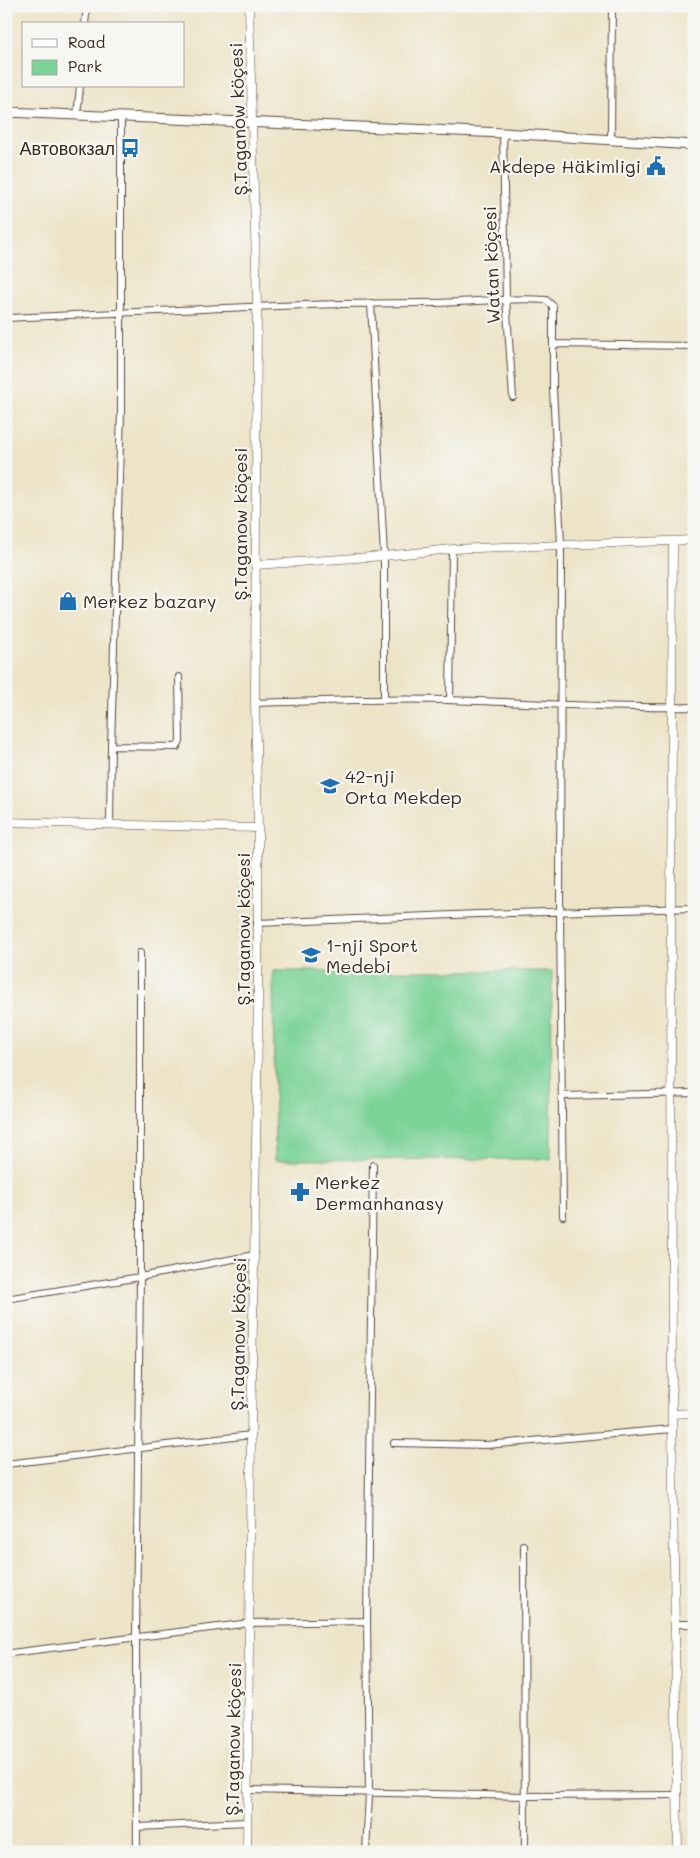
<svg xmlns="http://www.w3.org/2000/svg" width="700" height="1858" font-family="Mali,sans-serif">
<rect width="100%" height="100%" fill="#f6f6f2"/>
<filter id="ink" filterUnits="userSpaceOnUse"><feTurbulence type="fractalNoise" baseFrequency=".02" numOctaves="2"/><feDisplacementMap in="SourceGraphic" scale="10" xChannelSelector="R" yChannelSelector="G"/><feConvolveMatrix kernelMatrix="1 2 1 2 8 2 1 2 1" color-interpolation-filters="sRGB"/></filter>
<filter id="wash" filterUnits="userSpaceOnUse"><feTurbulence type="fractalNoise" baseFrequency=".0096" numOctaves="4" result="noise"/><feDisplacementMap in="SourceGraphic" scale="20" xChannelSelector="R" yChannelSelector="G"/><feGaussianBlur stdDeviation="1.12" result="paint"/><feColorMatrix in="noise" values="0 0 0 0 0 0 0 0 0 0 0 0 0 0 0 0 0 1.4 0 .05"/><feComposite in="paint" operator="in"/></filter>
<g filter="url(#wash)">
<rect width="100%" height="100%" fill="#ede4c8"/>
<!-- green -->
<path fill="#7bd398" stroke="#5b7e5b" d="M273,971h279l-1,188 -276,1z"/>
</g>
<g filter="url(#ink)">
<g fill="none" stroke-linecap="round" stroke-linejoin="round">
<!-- minor casing -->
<g stroke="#564638" stroke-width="8">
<path id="minor" d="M160,6v1
M620,6h46
M85,24l2,-18
M77,116l3,-30
M503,133l3,165 7,99
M611,140l1,-134
M371,303l13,253v143
M6,318c141,-6 282,-15 423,-15 40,0 78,-6 117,-3l7,6v83l8,155 -1,369 3,303
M553,344l141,2
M450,700l2,-151
M255,703c64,-2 128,-5 193,-3 82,2 164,9 246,7
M111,746l66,1 3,-6 -1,-64
M110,825l1,-79 10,-335v-293
M257,923l221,-9 216,-6
M563,1096l131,-3
M6,1299l134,-22 114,-22
M394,1443l92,2 186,-16
M6,1464l245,-29
M524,1546l1,306
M675,1624h19
M11,1653l239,-30 117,-2
M248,1790l277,6 152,-1
M138,1827l109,-5
M137,1852l-1,-215 4,-360v-324
M366,1852l3,-58 -2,-173 6,-456"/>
</g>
<!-- tertiary casing -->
<g stroke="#564638" stroke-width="9">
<path id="tertiary" d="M673,541l-2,368 1,505 6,438
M255,565l129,-9 68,-7 242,-9
M6,822l252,6
M672,1414l22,-1
M247,1852l4,-417 7,-403v-204l-3,-125 2,-397 -8,-300"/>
</g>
<!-- secondary casing -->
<g stroke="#564638" stroke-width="11">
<path id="secondary" d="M6,112l497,21 191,12"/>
</g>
<!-- minor -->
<use href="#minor" stroke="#fff" stroke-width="6"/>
<!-- tertiary -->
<use href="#tertiary" stroke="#fff" stroke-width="8"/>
<!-- secondary -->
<use href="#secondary" stroke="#fff" stroke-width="9"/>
</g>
</g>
<!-- icons -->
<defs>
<g id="bus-bare" transform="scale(1.5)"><path d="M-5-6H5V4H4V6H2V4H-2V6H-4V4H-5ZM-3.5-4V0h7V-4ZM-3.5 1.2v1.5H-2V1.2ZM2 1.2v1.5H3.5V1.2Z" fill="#1f6fb2" stroke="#f6f6f2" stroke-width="2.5" paint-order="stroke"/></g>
<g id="civic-bare" transform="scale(1.5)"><path d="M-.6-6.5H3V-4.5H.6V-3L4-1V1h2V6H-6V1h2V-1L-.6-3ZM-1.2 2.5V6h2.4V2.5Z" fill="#1f6fb2" stroke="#f6f6f2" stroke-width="2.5" paint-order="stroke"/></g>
<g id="shop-bare" transform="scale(1.5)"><path d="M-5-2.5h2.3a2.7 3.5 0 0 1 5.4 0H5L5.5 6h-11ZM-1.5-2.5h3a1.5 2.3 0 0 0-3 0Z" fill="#1f6fb2" stroke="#f6f6f2" stroke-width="2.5" paint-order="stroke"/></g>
<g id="school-bare" transform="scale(1.5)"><path d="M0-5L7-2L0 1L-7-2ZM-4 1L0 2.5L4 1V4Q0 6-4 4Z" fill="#1f6fb2" stroke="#f6f6f2" stroke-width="2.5" paint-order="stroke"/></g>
<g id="pharmacy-bare" transform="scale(1.5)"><path d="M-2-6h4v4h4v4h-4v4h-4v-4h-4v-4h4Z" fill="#1f6fb2" stroke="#f6f6f2" stroke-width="2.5" paint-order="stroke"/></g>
</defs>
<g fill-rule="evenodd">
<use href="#bus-bare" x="130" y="148"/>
<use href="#civic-bare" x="656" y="166"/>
<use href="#shop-bare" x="68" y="601"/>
<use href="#school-bare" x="330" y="786"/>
<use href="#school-bare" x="311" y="955"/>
<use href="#pharmacy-bare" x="300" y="1192"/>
</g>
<g text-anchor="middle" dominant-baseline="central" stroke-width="4.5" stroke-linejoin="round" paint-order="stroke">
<!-- street labels -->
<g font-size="18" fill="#3b2a1e" stroke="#f6f6f2">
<text transform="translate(238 119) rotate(-92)">Ş.Taganow köçesi</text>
<text transform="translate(491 265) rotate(-92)">Watan köçesi</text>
<text transform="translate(240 524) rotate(-90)">Ş.Taganow köçesi</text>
<text transform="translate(243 929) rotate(-90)">Ş.Taganow köçesi</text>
<text transform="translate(238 1334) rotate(-89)">Ş.Taganow köçesi</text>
<text transform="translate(233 1739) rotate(-89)">Ş.Taganow köçesi</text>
</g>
<!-- poi labels -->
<g font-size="18" fill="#3b2a1e" stroke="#f6f6f2" text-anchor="start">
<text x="115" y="148" text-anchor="end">Автовокзал</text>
<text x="641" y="166" text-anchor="end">Akdepe Häkimligi</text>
<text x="83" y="601">Merkez bazary</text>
<text x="345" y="776">42-nji<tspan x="345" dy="21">Orta Mekdep</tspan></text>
<text x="326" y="945">1-nji Sport<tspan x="326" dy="21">Medebi</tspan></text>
<text x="315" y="1182">Merkez<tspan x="315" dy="21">Dermanhanasy</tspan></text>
</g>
</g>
<!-- margin -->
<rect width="700" height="1858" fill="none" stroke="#f6f6f2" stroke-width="25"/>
<!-- legend -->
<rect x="22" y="22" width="162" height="65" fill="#f6f6f2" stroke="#aba49d"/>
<rect x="32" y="39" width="25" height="8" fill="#ffffff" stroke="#aba49d"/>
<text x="68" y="48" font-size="15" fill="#3b2a1e">Road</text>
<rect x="32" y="60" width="25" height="15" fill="#7bd398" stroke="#aba49d"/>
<text x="68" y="72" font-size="15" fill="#3b2a1e">Park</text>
</svg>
